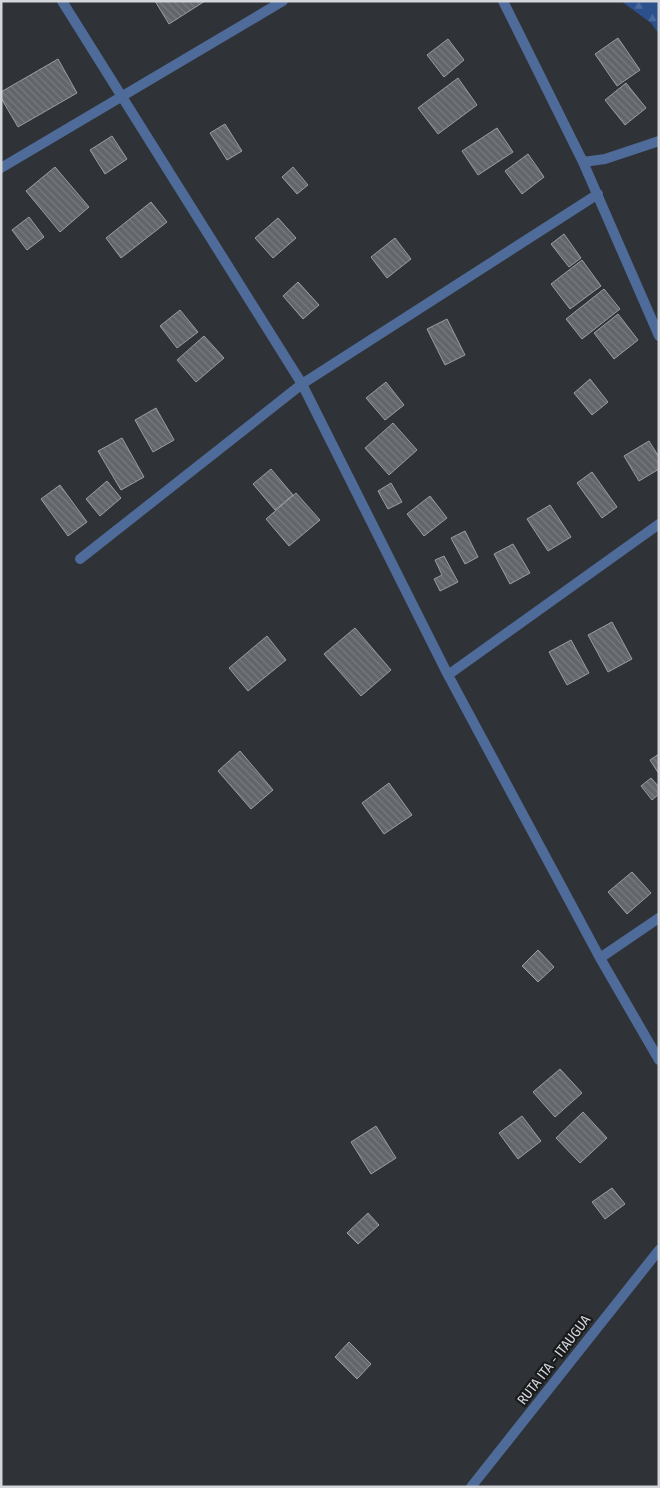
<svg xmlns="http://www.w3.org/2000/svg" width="660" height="1488" font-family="'Fira Sans Condensed',sans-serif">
<defs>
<pattern id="forest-firs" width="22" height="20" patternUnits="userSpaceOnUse" patternTransform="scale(1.25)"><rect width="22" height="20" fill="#2b508b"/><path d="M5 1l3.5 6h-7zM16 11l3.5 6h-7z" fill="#49689b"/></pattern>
<pattern id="building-back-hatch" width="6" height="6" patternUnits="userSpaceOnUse" patternTransform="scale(1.25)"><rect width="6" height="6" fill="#62656a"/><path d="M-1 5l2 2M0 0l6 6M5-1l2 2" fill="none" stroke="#787a7f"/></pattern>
</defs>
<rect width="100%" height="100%" fill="#2f3236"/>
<!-- forest -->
<path fill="url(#forest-firs)" d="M621,1h38v33l-8,-11z"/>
<!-- building -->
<path fill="url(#building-back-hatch)" stroke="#9a9ea3" d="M155,1h50l-36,23z
M618,38l22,32 -23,16 -22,-32z
M448,39l16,21 -20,17 -17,-22z
M58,59l19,34 -59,34 -17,-29v-6z
M458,78l19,27 -39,29 -20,-26z
M626,83l20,25 -21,17 -20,-25z
M225,124l17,27 -15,9 -17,-27z
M497,128l16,24 -35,23 -16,-24z
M112,136l15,23 -22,15 -15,-24z
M528,154l16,23 -22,17 -17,-23z
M55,167l34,40 -29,25 -34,-41z
M293,167l15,18 -11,9 -15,-17z
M151,202l16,20 -46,36 -15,-20z
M29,217l15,20 -17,13 -15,-20z
M278,218l18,20 -23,20 -18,-20z
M564,234l17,24 -12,9 -18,-23z
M395,238l16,21 -24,19 -16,-21z
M582,260l19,26 -31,23 -19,-25z
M298,282l21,23 -16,14 -20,-23z
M604,289l16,20 -38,30 -16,-20z
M180,310l18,22 -21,16 -17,-22z
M618,314l20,26 -24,19 -20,-26z
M447,319l18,36 -20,10 -18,-36z
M204,336l20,22 -28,24 -19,-22z
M590,379l18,23 -16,13 -18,-22z
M386,382l18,23 -19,15 -19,-22z
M156,408l18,32 -21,12 -18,-32z
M393,423l24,27 -28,25 -24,-27z
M122,438l22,39 -23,13 -23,-39z
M649,441l10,16v12l-20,12 -15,-25z
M271,469l22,26 -18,15 -22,-26z
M592,472l25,35 -15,11 -25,-35z
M107,481l14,17 -21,18 -14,-17z
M391,483l11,19 -14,7 -10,-18z
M60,485l27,37 -19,14 -27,-37z
M296,493l24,27 -31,26 -23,-27z
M430,496l17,22 -23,18 -17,-22z
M550,505l21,32 -23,14 -21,-32z
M465,531l13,26 -13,7 -14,-26z
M513,544l17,29 -20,11 -16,-30z
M444,556l14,26 -18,9 -6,-12 8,-4 -7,-15z
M612,622l20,37 -24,13 -20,-37z
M355,628l36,42 -30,26 -37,-42z
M267,636l19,24 -38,31 -19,-23z
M571,640l18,33 -22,12 -18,-33z
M240,751l33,39 -22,19 -33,-38z
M659,754v20l-9,-14z
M651,778l8,9v7l-7,6 -11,-14z
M389,783l23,32 -28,19 -22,-31z
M632,872l19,21 -24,21 -19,-22z
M538,950l16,17 -16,15 -16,-16z
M560,1069l22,24 -27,24 -22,-25z
M583,1112l24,26 -27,25 -24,-25z
M522,1116l19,25 -23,18 -19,-26z
M376,1126l20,32 -25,16 -20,-32z
M612,1188l13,16 -20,15 -13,-17z
M368,1213l11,12 -21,19 -11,-11z
M349,1342l22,22 -14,15 -22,-22z"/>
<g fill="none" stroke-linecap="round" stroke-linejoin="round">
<!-- street -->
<path stroke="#4f6b99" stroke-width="10" d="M62,1l240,383 146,291 152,283 59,102
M503,1l80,161 76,174
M583,162l22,-3 54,-18
M1,168l282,-167
M80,559l222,-175 296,-190
M448,675l211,-151
M600,958l59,-40
M471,1487l188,-237"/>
</g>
<g text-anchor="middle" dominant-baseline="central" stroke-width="4.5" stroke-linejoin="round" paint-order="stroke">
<!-- street labels -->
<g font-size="14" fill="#d4d6d9" stroke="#181a1c">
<text transform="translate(554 1360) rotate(-52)">RUTA ITA - ITAUGUA</text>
</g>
</g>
<!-- border -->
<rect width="660" height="1488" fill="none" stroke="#d4d6d9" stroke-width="5"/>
</svg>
